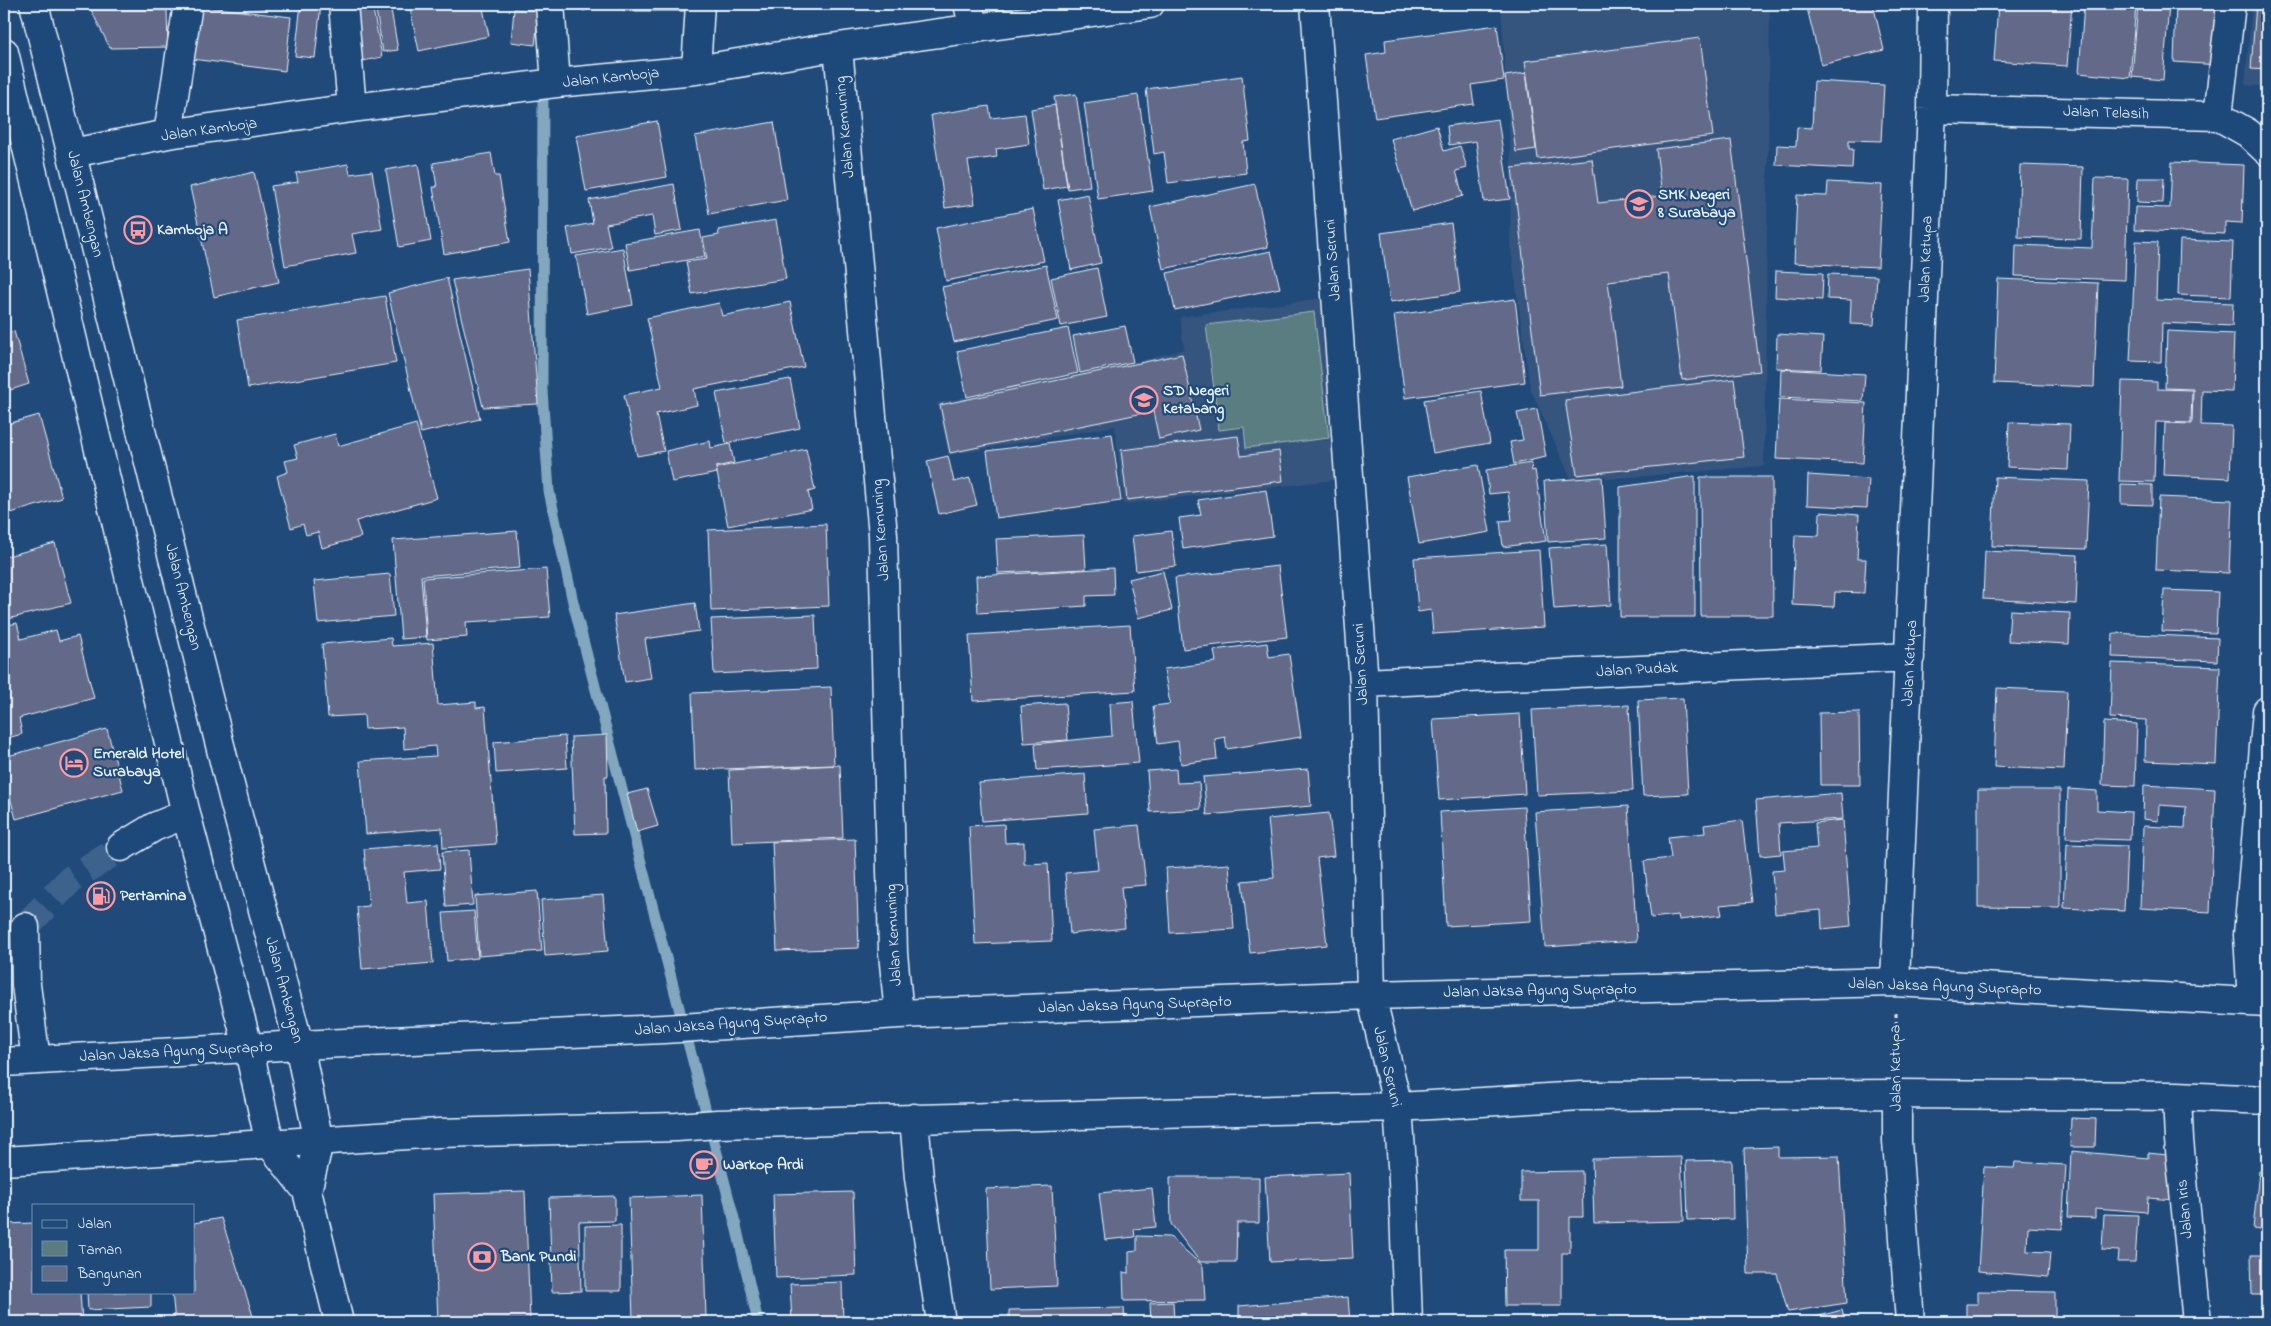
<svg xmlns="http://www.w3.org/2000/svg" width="2271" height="1326" font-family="'Indie Flower',sans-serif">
<rect width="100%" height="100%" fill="#1f4a7a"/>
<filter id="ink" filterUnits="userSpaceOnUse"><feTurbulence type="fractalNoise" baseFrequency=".02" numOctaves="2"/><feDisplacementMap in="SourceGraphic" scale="10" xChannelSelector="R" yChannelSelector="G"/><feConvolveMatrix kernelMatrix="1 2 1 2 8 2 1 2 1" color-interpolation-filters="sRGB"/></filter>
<g filter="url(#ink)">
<!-- built -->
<path fill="#34547e" d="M1501,4h269l-6,462 -156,13 -4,-3 -33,3 -41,-91 -20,-145 1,-79z
M2252,4h15v83l-22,-2z
M1324,298l21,181 -222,25 -8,-78 -166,29 -12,-52 211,-44 36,-10 -4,-32z"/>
<!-- green -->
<path fill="#5a7d82" stroke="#a1b7bd" d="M1314,312l15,126 -83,10 -2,-21 -25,3 -13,-105z"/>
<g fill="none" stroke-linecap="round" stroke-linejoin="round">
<!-- stream -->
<path stroke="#82a7bf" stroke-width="11" d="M543,83l-1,307 7,101 24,111 164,628 21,92"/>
</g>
<!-- building -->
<path fill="#646b89" stroke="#e8f1f8" d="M219,4h46l-1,4z
M301,4h20l-6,54 -20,-2z
M353,4h19l10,53 -19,4z
M375,4h15l8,46 -15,2z
M433,4h49l7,32 -70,15 -9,-42z
M580,4h29l-26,7z
M624,4h62v7h-62z
M1806,4h67l11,46 -63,15z
M1998,4h74l-5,62 -73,-5z
M2084,4h52l-6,74 -51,-5z
M2138,4h31l-6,76 -31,-3z
M2176,4h46l-3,61 -45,-3z
M2256,4h11v66l-16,-1z
M191,5l100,12 -6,54 -101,-13z
M514,9l25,2 -4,34 -24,-3z
M91,10h76l1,37 -58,1z
M1497,25l7,55 -33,5 3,19 -99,14 -9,-63 20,-3 -1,-12z
M1700,38l13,98 -175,23 -13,-98z
M1526,73l10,76 -20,3 -11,-76z
M1242,76l8,65 -7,1 3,31 -78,10 -4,-31 -10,2 -8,-65z
M1814,81l70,4 -3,56 -32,-1v9h4l-1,20 -76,-4 1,-20 19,1 1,-19 15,1z
M1076,94l14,92 -22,3 -14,-92z
M1138,95l15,96 -55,8 -14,-96z
M1055,105l12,81 -24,4 -12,-81z
M989,106l2,12 34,-4 4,30 -33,5 1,8 -29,4 7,43 -30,4 -14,-93z
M1498,119l12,80 -26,3 -8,-61 -27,4 -2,-19z
M657,121l10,56 -81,14 -10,-55z
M774,122l13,78 -78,14 -14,-78z
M1437,126l7,25 16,-5 7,22 -11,3 7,25 -51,15 -21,-72z
M1731,140l29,231 -78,9 -13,-106 -61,7 13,105 -81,9 -28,-227 80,-9 6,44 64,-7 -6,-47z
M491,153l4,23h4l11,66 -66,12 -11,-67h4l-4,-24z
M2172,162l72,3 -2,58 -17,-1v12l-91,-4 1,-23 35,1z
M348,164l2,10 22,-3 10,58 -30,5 4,19 -71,13 -14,-80 27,-4 -2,-9z
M418,164l13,77 -32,6 -13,-77z
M2020,165l63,2 -2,72 -63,-2z
M254,172l25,110 -65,15 -24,-110z
M2095,178l33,1 -3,101 -110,-4 1,-31 76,3z
M2138,178h26l-1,25 -26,-1z
M1828,182l54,3 -4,82 -84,-4 3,-68 30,1z
M674,184l8,46 -27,5 -3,-19 -46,8 5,23 -39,7 -5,-26 26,-5 -4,-23z
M1255,184l13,63 -105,22 -13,-62z
M1088,194l13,69 -30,7 -13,-70z
M1033,209l11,52 -98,20 -10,-53z
M776,220l10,59 -94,15 -6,-32 21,-3 -4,-21 16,-3 -1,-5z
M1451,223l9,69 -70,10 -9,-69z
M700,230l5,27 -75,13 -5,-27z
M2180,240l53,2 -2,55 -53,-2z
M2136,241l22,1 -2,58 77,3 -1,23 -70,-3 -1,39 -31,-1z
M623,248l10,57 -46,9 -11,-58z
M1271,251l9,37 -105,22 -8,-37z
M1046,265l12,55 -104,22 -12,-55z
M1097,268l10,49 -46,9 -10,-48z
M528,269l10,135 -55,3 -31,-127z
M1776,271l47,2 -1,27 -47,-3z
M1828,274l49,2 -3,49 -24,-1 1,-24 -24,-1z
M447,278l33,141 -59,14 -33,-140z
M1998,279l100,4 -4,104 -100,-4z
M385,296l11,67 -148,25 -11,-68z
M1515,299l10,83 -120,16 -11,-83z
M790,302l14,65 -110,22 3,16 -41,9 8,37 -27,5 -13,-61 38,-8 -15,-69 72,-15 3,13z
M1125,326l8,36 -53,11 -7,-37z
M1068,328l10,45 -111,24 -10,-46z
M14,331l15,53 -25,8v-58z
M2167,331l67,3 -2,57 -30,-1 -1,35 31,1 -2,52 -67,-3 2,-52 27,1 1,-35 -28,-1z
M1777,334l46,3 -2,33 -45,-2z
M1182,354l17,76 -40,9 -6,-28 -203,42 -10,-48z
M1781,369l84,5 -2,27 -83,-4z
M790,379l10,49 -74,15 -10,-50z
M1734,379l10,78 -167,18 -12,-75z
M2122,381l35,1v7l35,1 -1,33 -35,-1 -2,60 -35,-1z
M1481,391l9,52 -57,10 -9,-53z
M1779,399l87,4 -3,60 -87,-4z
M1537,409l9,48 -32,7 -4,-22 13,-2 -6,-27z
M39,415l23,83 -58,17v-90z
M2009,422l61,2 -2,46 -61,-3z
M416,424l21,74 -81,23 5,16 -39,11 -4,-16 -12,3 -3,-11 -12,4 -14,-52 11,-4 -3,-11 13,-3 -4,-13 41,-11 3,12z
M1112,434l9,67 -125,17 -9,-67z
M1238,436l3,20 38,-5 4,30 -156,19 -6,-50z
M710,441l1,7 19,-4 4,19 -18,4 1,6 -45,9 -6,-31z
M806,449l9,41 -7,2 4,17 -84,17 -12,-58z
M948,456l6,26 16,-4 7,27 -38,9 -12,-53z
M1531,463l1,8 3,-1 11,71 -43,6 -3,-26 12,-1 -4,-28 -19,2 -3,-24z
M1478,465l12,67 -71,12 -12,-67z
M1808,475l61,4 -2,29 -60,-3z
M1695,476v141h-75v-130z
M1602,477l4,61 -58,4 -4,-61z
M1700,477h72l1,139h-72z
M1995,477l94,4 -3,68 -94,-3z
M2121,484l31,1v20l-31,-1z
M1266,490l7,46 -90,13 -4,-31 22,-3 -3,-15z
M2159,497l73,3 -3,73 -73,-3z
M1820,512l39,3 -2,44h9l-2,34 -29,-1 -1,15 -42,-2 3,-70 24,1z
M826,524l3,82 -118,5 -3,-81z
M517,531l3,37 -99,8 5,61 -25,2 -8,-99z
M1171,531l5,35 -40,5 -4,-35z
M1084,535l2,34 -88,4 -2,-34z
M55,543l16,60 -67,17v-63z
M1607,544l4,61 -57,4 -5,-61z
M1539,550l5,77 -111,7 -2,-24 -13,2 -4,-54z
M1985,551l93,4 -2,49 -93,-5z
M1278,566l9,71 -104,12 -8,-71z
M1113,568l1,27 -28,1v10l-108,7 -2,-37z
M546,569l4,48 -84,5 1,15 -40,3 -4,-62z
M1163,571l9,39 -34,8 -9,-39z
M390,574l4,42 -76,7 -4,-42z
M2164,590l54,2 -2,41 -54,-2z
M695,603l4,28 -54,8 6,39 -26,4 -11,-67z
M2010,610l60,3 -1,31 -61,-3z
M815,615l2,54 -103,5 -3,-55z
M17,623l4,16 35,-9 3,11 19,-5 16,62 -75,20 3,16 -18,5v-113z
M1130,625l5,66 -162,10 -4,-66z
M2113,633l105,5 -1,23 -105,-4z
M391,638l1,8 41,-3 5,62 38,-3v6l9,-1 11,137 -53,4 -1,-20 -76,6 -6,-73 76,-5 -1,-10 -31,3 -1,-22 -38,2 -1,-14 -36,2 -6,-73z
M1267,643l2,14 20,-3 12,83 -74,12 -2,-12 -10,2 2,20 -36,5 -3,-23 -20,3 -5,-38 17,-2 -6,-35 52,-7 -2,-12z
M2112,663l108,4 -4,97 -71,-3 1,-41 -36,-2z
M831,687l3,78 -139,5 -3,-77z
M1997,688l70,3 -3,79 -70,-3z
M1683,698l5,96 -45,2 -5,-96z
M1133,701l6,62 -102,7 -2,-26 77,-8 -2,-33z
M1065,703l3,37 -44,3 -3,-37z
M1629,705l4,86 -96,4 -5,-85z
M1859,712l1,73h-40l-1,-72z
M1520,714l5,80 -86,6 -6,-81z
M2104,722l33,2 -2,62 -33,-1z
M107,729l16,61 -107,29 -12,-44v-18z
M607,735l1,41h-3l1,57 -31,1 -4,-97z
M565,736l2,32 -71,5 -2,-31z
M840,765l3,73 -111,5 -3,-73z
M1176,769l1,14 22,-1 2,27 -51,3 -3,-41z
M1308,769l3,37 -104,9 -4,-38z
M1085,774l3,39 -106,8 -3,-38z
M2144,785l71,4 -5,123 -70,-4 3,-82 42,2 1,-21 -27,-2 -1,16 -15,-2z
M647,789l11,37 -21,6 -10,-38z
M2068,789l29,2v19l34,2 -1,28 -64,-2z
M1978,790h82v118l-82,-1z
M1841,793l2,26 -64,4 2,31 -21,2 -4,-56z
M1628,806l9,135 -92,6 -10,-135z
M1524,807l7,114 -85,5 -6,-114z
M1329,813l5,43 -17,2 10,87 -77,8 -8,-72 32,-3 -6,-59z
M1742,820l10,82 -32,3 2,10 -43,5 -1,-5 -27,3 -7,-57 27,-3 -3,-21 37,-4 -1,-8z
M1843,820l8,106 -29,3 -1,-19 -46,4 -3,-43 13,-1 -2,-19 34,-3 -2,-25z
M1004,824l1,19 19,-1v22l24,-1 4,78 -77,3 -6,-118z
M1139,825l7,60 -25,2 4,41 -55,6 -5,-61 33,-3 -4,-41z
M855,839l4,109 -82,3 -5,-109z
M438,843l2,26 -36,3 3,31 21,-2 5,62 -71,6 -5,-62 12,-1 -5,-57z
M2067,844l60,2 -3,65 -60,-3z
M469,850l4,55 -27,2 -4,-55z
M1229,864l5,65 -64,4 -4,-65z
M537,891l5,60 -63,5 -4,-60z
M603,895l5,56 -63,5 -4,-56z
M474,911l4,47 -31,3 -4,-48z
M2071,1118l25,1 -1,28h-25z
M1778,1147v10l61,-1 8,147 -59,9 -11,-38h-29l-4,-126z
M2071,1151l77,7v-5l29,3 -3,44 -26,-2 -1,14 -52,-4v10l-27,-1z
M1681,1157l3,64 -90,2 -2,-64z
M1732,1160l1,59 -45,1 -2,-59z
M2015,1162l51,3 -4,64 -34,-2 -1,24 23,1 -2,25 -70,-6 6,-104 30,1z
M1582,1171l1,46h-13v36h-8v53h-57l-1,-56h35v-49h-18v-29z
M2259,1171l8,1v59l-14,-2z
M1349,1173l4,85 -83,4 -5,-85z
M1170,1177h89v46h-22l-1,39h-36l-29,-38z
M1052,1186l5,100 -67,3 -4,-100z
M1152,1188l4,39 -22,2 1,8 -30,3 -6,-47z
M525,1191l5,129 -92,2 -5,-128z
M853,1192l3,83 -80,3 -3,-84z
M702,1195l4,122 -73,3 -4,-122z
M615,1196v25l-36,1 2,69 -29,1 -3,-94z
M2104,1214l34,1 -3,47h-17l1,-11 -17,-1z
M221,1218l34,104h-80l-3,-30h22v-69z
M34,1223v69h46l2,30h-78v-98z
M621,1225v66h-36v-65z
M1137,1236l33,1 33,29 2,34 -81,1 -1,-29 6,1v-21l8,-1z
M2251,1255h16v40h-15z
M842,1282l1,40h-51l-2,-38z
M1978,1291l77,1v30h-89v-18h12z
M87,1292h64v15l-63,3z
M1348,1297l2,25h-154l43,-4v-12z
M1173,1302l1,20h-23l-1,-19z
M1124,1308l1,14h-116v-12z
M1842,1310l3,12h-49z
M2267,1314v8h-6l-1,-6z
M1770,1317l1,5h-20z
M159,1319v3h-31v-2z"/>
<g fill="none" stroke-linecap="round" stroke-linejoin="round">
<!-- minor-tunnel -->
<path stroke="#3d638d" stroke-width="28" stroke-dasharray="28 14" stroke-linecap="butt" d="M25,927l45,-47 51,-33"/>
<!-- minor casing -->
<g stroke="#e8f1f8" stroke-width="31">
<path id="minor" d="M343,4l9,104
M550,4l6,79
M968,4l6,25
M1315,4l49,679 7,312 27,112 5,74 5,141
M838,48l45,487 10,418 6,61
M696,70l4,-66
M1932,109l286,7 30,17 19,18
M2218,116l13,-112
M168,134l20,-130
M72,153l96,-19 184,-26 204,-25 140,-13 120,-20 334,-46
M1364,683l546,-26
M121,847l33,-20 32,-13
M25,927l1,58 10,75
M1895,982l37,-873 1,-105
M2252,1002l-4,-67 19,-224
M4,1062l295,-17 365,-16 235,-15 472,-19 524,-13 372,21
M1897,1094v47l13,181
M2177,1096l2,44 18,182
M914,1118l5,60 22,144
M4,1161l435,-28 238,-6 40,-3 681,-17 183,-11 316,-2 280,2 90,4"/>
</g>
<!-- major casing -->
<g stroke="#e8f1f8" stroke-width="31">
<path id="major" d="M34,4l199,793 66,248 20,97 -12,49
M4,52l182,762 63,236 21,94 37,47 32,131"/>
</g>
<!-- path -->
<path stroke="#e8f1f8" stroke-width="3" stroke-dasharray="4 4" stroke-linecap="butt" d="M1896,1013l1,49"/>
<!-- minor -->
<use href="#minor" stroke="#1f4a7a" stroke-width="28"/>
<!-- major -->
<use href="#major" stroke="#1f4a7a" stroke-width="28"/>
</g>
</g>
<!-- icons -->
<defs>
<g id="school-ring" transform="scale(1.4375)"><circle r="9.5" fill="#1f4a7a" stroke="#ff9aa2" stroke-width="1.5"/><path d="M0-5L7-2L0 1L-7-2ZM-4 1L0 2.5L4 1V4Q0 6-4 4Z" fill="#ff9aa2"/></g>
<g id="bus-ring" transform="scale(1.4375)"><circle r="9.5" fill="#1f4a7a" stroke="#ff9aa2" stroke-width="1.5"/><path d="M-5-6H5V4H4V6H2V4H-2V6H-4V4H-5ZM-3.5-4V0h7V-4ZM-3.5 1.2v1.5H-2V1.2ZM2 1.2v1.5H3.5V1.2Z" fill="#ff9aa2"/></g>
<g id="hotel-ring" transform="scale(1.4375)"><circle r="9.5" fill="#1f4a7a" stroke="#ff9aa2" stroke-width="1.5"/><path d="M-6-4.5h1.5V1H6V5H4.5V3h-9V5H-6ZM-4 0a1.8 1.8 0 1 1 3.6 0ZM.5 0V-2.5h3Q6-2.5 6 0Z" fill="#ff9aa2"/></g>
<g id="fuel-ring" transform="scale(1.4375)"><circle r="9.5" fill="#1f4a7a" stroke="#ff9aa2" stroke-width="1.5"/><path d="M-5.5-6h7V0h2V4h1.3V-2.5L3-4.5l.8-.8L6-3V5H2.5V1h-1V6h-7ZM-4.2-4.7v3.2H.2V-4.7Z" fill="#ff9aa2"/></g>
<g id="cafe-ring" transform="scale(1.4375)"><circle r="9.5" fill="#1f4a7a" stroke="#ff9aa2" stroke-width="1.5"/><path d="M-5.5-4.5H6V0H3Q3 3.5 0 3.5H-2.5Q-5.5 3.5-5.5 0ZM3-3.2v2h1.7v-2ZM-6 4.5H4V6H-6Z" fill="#ff9aa2"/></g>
<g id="bank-ring" transform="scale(1.4375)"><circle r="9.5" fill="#1f4a7a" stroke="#ff9aa2" stroke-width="1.5"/><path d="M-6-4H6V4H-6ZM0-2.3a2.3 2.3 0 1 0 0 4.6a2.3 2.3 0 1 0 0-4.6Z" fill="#ff9aa2"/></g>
</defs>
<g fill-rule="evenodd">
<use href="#school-ring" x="1639" y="204"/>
<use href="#bus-ring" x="138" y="230"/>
<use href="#school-ring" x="1144" y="400"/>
<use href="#hotel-ring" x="74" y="763"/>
<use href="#fuel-ring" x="101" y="896"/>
<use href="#cafe-ring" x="704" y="1165"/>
<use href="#bank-ring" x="482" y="1257"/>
</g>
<g text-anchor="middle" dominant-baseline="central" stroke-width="4.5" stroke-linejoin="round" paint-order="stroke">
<!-- street labels -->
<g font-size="16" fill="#e8f1f8" stroke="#1f4a7a">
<text transform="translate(611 78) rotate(-6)">Jalan Kamboja</text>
<text transform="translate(2106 113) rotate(2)">Jalan Telasih</text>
<text transform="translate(845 127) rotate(-95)">Jalan Kemuning</text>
<text transform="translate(209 130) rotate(-8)">Jalan Kamboja</text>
<text transform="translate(85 204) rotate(76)">Jalan Ambengan</text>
<text transform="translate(1926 259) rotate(-88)">Jalan Ketupa</text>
<text transform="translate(1333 260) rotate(-94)">Jalan Seruni</text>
<text transform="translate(881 530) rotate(-94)">Jalan Kemuning</text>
<text transform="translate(183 597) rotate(76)">Jalan Ambengan</text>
<text transform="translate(1910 663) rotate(-87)">Jalan Ketupa</text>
<text transform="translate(1361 664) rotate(-93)">Jalan Seruni</text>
<text transform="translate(1637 670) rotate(-3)">Jalan Pudak</text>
<text transform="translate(894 935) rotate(-93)">Jalan Kemuning</text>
<text transform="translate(1945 987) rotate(2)">Jalan Jaksa Agung Suprapto</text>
<text transform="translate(284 990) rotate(75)">Jalan Ambengan</text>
<text transform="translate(1540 991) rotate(-1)">Jalan Jaksa Agung Suprapto</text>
<text transform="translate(1135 1005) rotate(-2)">Jalan Jaksa Agung Suprapto</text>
<text transform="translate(731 1024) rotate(-4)">Jalan Jaksa Agung Suprapto</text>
<text transform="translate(176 1052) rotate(-3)">Jalan Jaksa Agung Suprapto</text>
<text transform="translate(1387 1067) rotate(77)">Jalan Seruni</text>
<text transform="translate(1896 1068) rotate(-91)">Jalan Ketupa</text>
<text transform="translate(2185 1209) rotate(-95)">Jalan Iris</text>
</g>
<!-- poi labels -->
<g font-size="16" font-weight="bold" fill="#e8f1f8" stroke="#1f4a7a" text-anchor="start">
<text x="1658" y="195">SMK Negeri<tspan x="1658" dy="18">8 Surabaya</tspan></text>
<text x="157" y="230">Kamboja A</text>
<text x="1163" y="391">SD Negeri<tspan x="1163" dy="18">Ketabang</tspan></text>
<text x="93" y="754">Emerald Hotel<tspan x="93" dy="18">Surabaya</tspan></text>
<text x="120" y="896">Pertamina</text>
<text x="723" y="1165">Warkop Ardi</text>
<text x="501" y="1257">Bank Pundi</text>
</g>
</g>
<!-- margin -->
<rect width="2271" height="1326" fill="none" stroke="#1f4a7a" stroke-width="20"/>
<rect x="10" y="10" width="2251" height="1306" fill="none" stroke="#e8f1f8" stroke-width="2" filter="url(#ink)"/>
<!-- legend -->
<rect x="32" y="1204" width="162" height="90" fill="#1f4a7a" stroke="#6f8dac"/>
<rect x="42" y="1220" width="25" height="8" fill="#1f4a7a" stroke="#6f8dac"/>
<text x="78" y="1228" font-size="15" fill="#e8f1f8">Jalan</text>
<rect x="42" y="1241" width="25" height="15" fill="#5a7d82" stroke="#6f8dac"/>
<text x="78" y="1254" font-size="15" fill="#e8f1f8">Taman</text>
<rect x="42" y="1266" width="25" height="15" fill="#646b89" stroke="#6f8dac"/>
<text x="78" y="1278" font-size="15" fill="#e8f1f8">Bangunan</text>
</svg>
